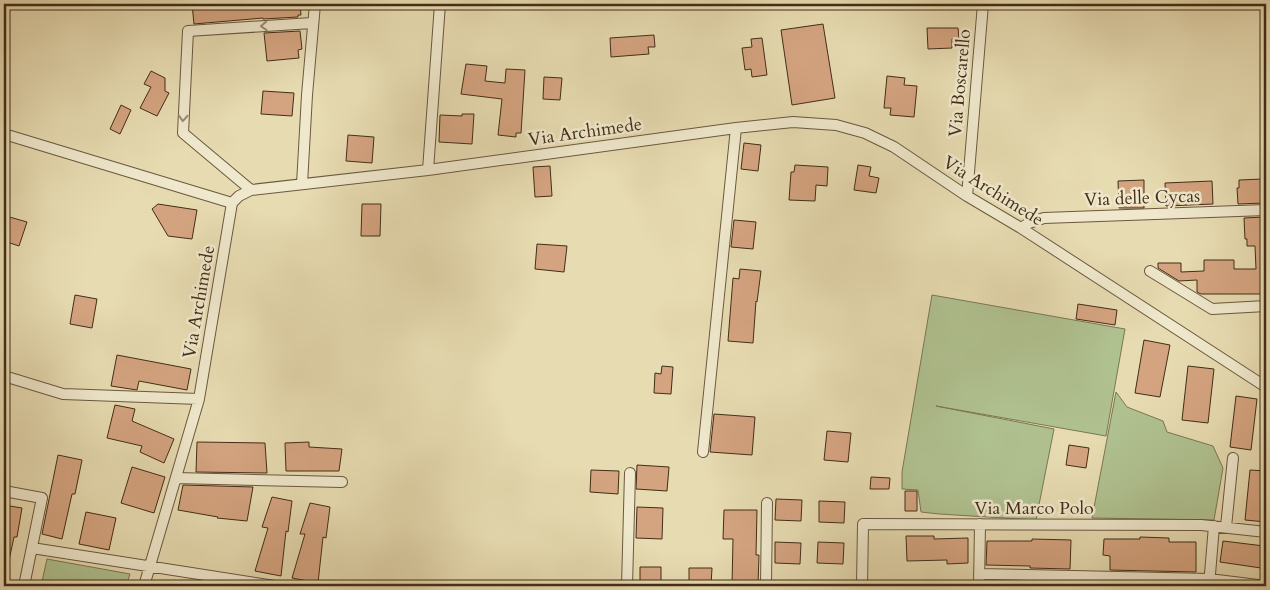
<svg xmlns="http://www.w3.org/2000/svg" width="1270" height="590" font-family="Cardo,serif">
<rect width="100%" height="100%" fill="#e7dbb1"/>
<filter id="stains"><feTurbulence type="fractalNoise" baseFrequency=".004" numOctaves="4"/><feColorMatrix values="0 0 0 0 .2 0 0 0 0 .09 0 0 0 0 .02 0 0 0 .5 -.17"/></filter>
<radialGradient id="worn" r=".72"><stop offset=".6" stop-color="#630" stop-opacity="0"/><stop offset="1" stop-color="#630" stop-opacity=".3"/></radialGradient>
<!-- green -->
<path fill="#b0c190" stroke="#7a7754" d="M932,295l193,34 -19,107 -170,-30 118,23 -18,91 -97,-6 -18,-2 -3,-22 -16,-1v-17z
M1116,392l11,15 36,14 4,11 46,14 10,22 -9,52 -122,-2z
M47,559l83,15 -4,12h-85z"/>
<!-- building -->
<path fill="#d4a480" stroke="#432d17" d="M192,4h108l1,11h-3v2l-35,2v-1l-69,6z
M823,24l12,74 -43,7 -11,-75z
M927,28h31l1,11h-7v9l-24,1z
M300,31l2,18 -4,1 1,8 -32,3 -3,-28z
M654,35l1,12h-7l1,7 -38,3 -1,-19z
M762,38l5,37 -15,2 -1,-8 -6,1 -3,-22 10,-1 -1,-8z
M466,64l21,2 -2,15 20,2 1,-14 19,1 -4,63h-5v4l-18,-2 4,-36 -41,-5z
M151,71l14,7v13l4,2 -12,23 -17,-8 11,-21 -7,-3z
M887,76l18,2 -1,7 13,1 -3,31 -24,-2 1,-7h-7z
M544,77l18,1 -2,22 -17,-1z
M263,91l31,2 -2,23 -31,-2z
M121,105l10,5 -11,24 -10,-5z
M462,114h12l-2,30 -33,-2 1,-27 22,1z
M348,135l26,2 -2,26 -26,-2z
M744,143l17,2 -3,26 -17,-2z
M795,165l33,2 -1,19 -11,-1 -1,16 -26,-1 2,-28h3z
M858,165l13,2 -2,9 10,2 -3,15 -22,-3z
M550,166l2,30 -17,1 -2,-30z
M1263,179l1,24 -26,1 -1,-16h2v-8z
M1144,180v28h-25l-1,-27z
M1212,181l1,23 -47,2 -1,-23z
M158,204l39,6 -5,29 -24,-3 -16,-27z
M362,204h19l-1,32h-19z
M6,216l21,6 -8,24 -15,-5 4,-13 -4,-1z
M1264,217v1h2v76h-65l-4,-2v-12l-18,1 -21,-13v-5h23v9l23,-1v-11h30v9h22l-1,-23h-8v-7h-2l-1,-21z
M734,220l22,2 -3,27 -22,-2z
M537,244l30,2 -3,26 -29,-3z
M740,269l21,2 -4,31 -1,-1 -3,42 -25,-2 5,-63 6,1z
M75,295l22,4 -5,29 -22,-4z
M1078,304l39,6 -2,15 -39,-6z
M1144,340l26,5 -10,52 -25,-4z
M117,355l74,14 -4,21 -48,-9 -2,9 -26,-4z
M662,366l11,1 -2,27 -17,-1 1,-20 6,1z
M1188,366l26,3 -6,54 -26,-3z
M1236,396l21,3 -6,51 -21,-3z
M115,405l20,4 -3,12 42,18 -10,24 -24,-11 2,-6 -35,-8z
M714,414l41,3 -3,38 -42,-3z
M827,431l24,2 -3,29 -24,-2z
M197,442l68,1 2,30 -71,-1z
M309,442v5l33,2 -3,22h-53l-1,-28z
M1069,445l20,3 -3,20 -20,-3z
M58,455l24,5 -7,34h-3l-10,45 -20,-5z
M637,465l32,2 -2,24 -31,-2z
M132,467l33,10 -11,36 -33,-10z
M591,470l28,1 -1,23 -28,-2z
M1250,470l16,1v51l-21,-2z
M871,477l19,1 -1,11h-19z
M183,485l70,2 -6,34 -30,-3 1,-1 -40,-7z
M905,491h12v20h-12z
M272,497l20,4 -4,31 -2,-1 -5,45 -26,-5 13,-43 -6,-1z
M776,499l26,1 -1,21 -26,-1z
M819,501l26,1 -1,21 -25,-1z
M310,503l20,4 -4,31 -3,-1 -5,46 -26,-5 13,-44h-5z
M4,505l18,3 -5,29h-3l-6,28h-4z
M637,507l26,1 -1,31 -26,-1z
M724,510h33l-1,45h3l-1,30h-26l1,-46h-10z
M86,512l30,6 -7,32 -30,-6z
M906,536h28v3l34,-1v25l-21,1v-4l-40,1z
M1140,537l29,1v4h27v30l-86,-2v-14l-7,-1 1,-16h36z
M1032,539l39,1 -1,29 -40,-1v-2l-44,-1 1,-24h45z
M1223,541l41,5 -3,22 -41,-6z
M775,542l26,1 -1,21 -25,-1z
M818,542l26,1 -1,21 -26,-1z
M640,567h21v19h-21z
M689,568h23l-1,18h-22z
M1030,582l40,1v3h-40z
M1109,584h23v2h-23z"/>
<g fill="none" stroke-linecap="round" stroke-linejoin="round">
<!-- street casing -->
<g stroke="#6c583e" stroke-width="12">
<path id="street" d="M4,134l228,69
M428,170l12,-166
M302,184l5,-89 8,-91
M251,190l-68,-57 5,-102 124,-8
M967,196l16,-192
M1021,228l8,-5 15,-5 222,-8
M1150,271l62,38 54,-3
M4,376l59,18 136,5
M703,452l33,-324
M176,478l166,4
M4,491l38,7 -18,88
M1226,527l7,-69
M32,548l243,38
M979,574l230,5 57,7
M144,586l55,-187 33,-196 7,-7 12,-6 177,-20 308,-42 57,-6 43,3 29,8 29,14 73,49 54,32 245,159
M627,586l3,-113
M766,586l1,-83
M862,586l1,-62 338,1 65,7
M979,586l1,-62
M1209,586l5,-60"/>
</g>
<!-- street -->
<use href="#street" stroke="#efe8cc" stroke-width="10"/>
</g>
<!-- one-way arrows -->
<defs><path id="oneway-chevron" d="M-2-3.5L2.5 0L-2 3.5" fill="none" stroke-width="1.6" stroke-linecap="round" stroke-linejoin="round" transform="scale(1.25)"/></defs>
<g stroke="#998a72">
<use href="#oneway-chevron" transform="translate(264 26) rotate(177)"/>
<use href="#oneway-chevron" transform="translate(183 118) rotate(93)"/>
</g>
<g text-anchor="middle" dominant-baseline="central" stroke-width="5" stroke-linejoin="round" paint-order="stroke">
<!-- street labels -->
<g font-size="18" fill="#432d17" stroke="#efe8cc">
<text transform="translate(960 83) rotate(-85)">Via Boscarello</text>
<text transform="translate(585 132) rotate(-8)">Via Archimede</text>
<text transform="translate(993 191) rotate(32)">Via Archimede</text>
<text transform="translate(1142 198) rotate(-2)">Via delle Cycas</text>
<text transform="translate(199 302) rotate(-80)">Via Archimede</text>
<text x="1034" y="508">Via Marco Polo</text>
</g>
</g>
<!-- margin -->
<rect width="1270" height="590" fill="none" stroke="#e7dbb1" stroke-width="20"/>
<rect x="5" y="5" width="1260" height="580" fill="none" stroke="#432d17" stroke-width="2.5"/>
<rect x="10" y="10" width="1250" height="570" fill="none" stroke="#432d17"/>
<rect width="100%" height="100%" filter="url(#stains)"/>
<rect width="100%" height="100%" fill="url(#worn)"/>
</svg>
